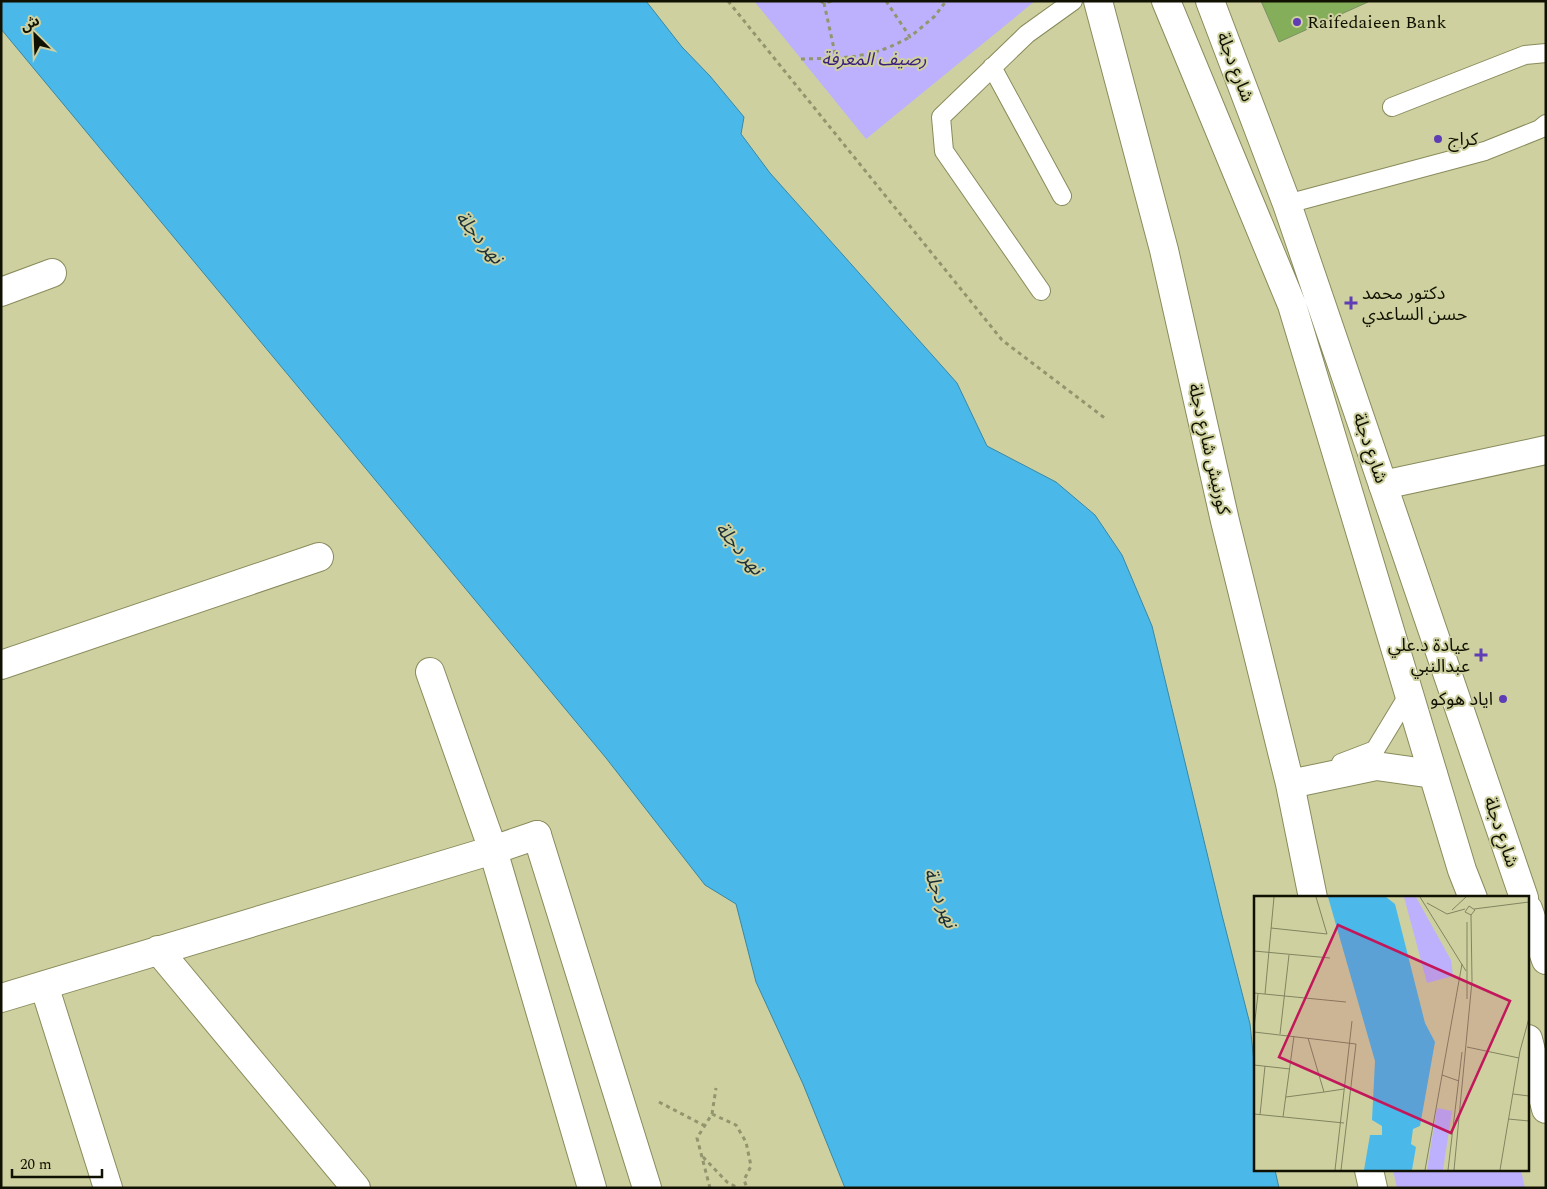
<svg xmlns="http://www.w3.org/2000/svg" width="1547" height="1189" font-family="Spectral,'Noto Sans Arabic',serif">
<rect width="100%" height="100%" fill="#ced19f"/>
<!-- green -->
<path fill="#bdb1fe" d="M754,1h281l-169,138z
M1393,1170h128l4,18h-128z"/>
<!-- water -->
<path fill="#4ab9ea" stroke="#3987a4" d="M1,1h645l36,46 28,29 34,41 -3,17 29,39 187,210 30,63 69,36 39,33 27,40 30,71 70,289 28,109 6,58v88h19l4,18h-434l-42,-104 -47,-102 -20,-78 -31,-19 -99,-127 -605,-729z"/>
<!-- building -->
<path fill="#84ae5a" stroke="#7b9167" d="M1261,1h107v1l-89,40z"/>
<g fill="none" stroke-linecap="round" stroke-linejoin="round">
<!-- lane casing -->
<g stroke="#898b5c" stroke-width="20">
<path id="lane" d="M992,67l70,129
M1392,107l133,-52 21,-2
M1287,204l198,-53 55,-22 6,-5
M1041,291l-97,-140 -3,-34 86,-83 46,-33
M1341,763l34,-13 34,-56"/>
</g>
<!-- street casing -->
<g stroke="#898b5c" stroke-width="30">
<path id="street" d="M1098,1l66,249 61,271 65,263 23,114
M1,292l51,-19
M1383,485l163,-35
M1,665l318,-108
M430,672l63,178
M1290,784l86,-18 57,8
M158,950l198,238
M44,985l64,203
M1,998l492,-148 44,-15
M1369,1170l4,18"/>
</g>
<!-- secondary casing -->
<g stroke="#898b5c" stroke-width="30">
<path id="secondary" d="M1166,1l126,304 170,565 11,28
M1210,1l77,203 237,694
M537,835l110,353
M493,850l99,338
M1528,909l18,51
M1528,1039l18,70"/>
</g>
<!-- path -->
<path stroke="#92956d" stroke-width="3" stroke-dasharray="4 4" stroke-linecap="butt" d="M728,1l274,339 104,79
M820,1l4,2 9,-2
M886,1l24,36 25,-21 11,-15
M824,3l12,55c31,-2 46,-6 74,-21
M801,59l35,-1
M659,1102l46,24
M712,1114l24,11 10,17 5,24 -7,14 3,8
M703,1157l24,25 11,6
M710,1188l-13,-50 15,-24 4,-26"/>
<!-- lane -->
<use href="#lane" stroke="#fff" stroke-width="18"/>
<!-- street -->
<use href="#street" stroke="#fff" stroke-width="28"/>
<!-- secondary -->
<use href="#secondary" stroke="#fff" stroke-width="28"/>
</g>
<!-- markers -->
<g fill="#5e3db5" stroke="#ced19f" stroke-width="2">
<circle cx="1297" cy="22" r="5"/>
<circle cx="1438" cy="139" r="5"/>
<path d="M1348.5 295.5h5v5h5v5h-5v5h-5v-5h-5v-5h5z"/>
<path d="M1478.5 647.5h5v5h5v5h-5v5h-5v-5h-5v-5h5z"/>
<circle cx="1503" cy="699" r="5"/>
</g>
<g text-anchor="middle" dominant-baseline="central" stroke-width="4" stroke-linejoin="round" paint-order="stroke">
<!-- poi labels -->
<g font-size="18" fill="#101101" stroke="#ced19f" text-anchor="start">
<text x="1307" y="22">Raifedaieen Bank</text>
<text x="1448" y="139">كراج</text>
<text x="1362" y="293">دكتور محمد<tspan x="1362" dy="21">حسن الساعدي</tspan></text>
<text x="1470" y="645" text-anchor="end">عيادة د.علي<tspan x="1470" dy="21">عبدالنبي</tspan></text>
<text x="1493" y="699" text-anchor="end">اياد هوكو</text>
</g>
<!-- park labels -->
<g font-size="18" font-style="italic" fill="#3d1e7f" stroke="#ced19f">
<text x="874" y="59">رصيف المعرفة</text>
</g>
<!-- street labels -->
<g font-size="18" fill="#101101" stroke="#ced19f">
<text transform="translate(1235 67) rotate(69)">شارع دجلة</text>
<text transform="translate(1370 448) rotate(71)">شارع دجلة</text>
<text transform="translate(1209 449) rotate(77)">كورنيش شارع دجلة</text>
<text transform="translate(1501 832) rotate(71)">شارع دجلة</text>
</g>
<!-- water labels -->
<g font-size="19" font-style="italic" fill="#1a2e37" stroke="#ced19f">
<text transform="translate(479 238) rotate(50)">نهر دجلة</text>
<text transform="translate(739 549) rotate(50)">نهر دجلة</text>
<text transform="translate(940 898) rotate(69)">نهر دجلة</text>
</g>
</g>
<!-- overview -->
<g transform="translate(1254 896)">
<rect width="275" height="275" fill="#ced19f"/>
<path d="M150,1h12l35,63 2,16 -26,7zM183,212l15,3 -9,59h-16z" fill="#bdb1fe"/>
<path d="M74,1h58l9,7 30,119 10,19 -15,84 -7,3 -2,15 5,3 -4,23h-48l6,-35h12v-9l-10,-6 3,-59z" fill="#4ab9ea"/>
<path fill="none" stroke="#828460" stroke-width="1" d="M166,1l46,74M173,7l20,11 18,-5M220,13l55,-7M198,14l14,-13M17,32l56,6 -11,-37M0,55l76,7M0,97l92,9M11,98l9,-97M213,103v-77M0,132l4,-34M0,136l102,12 -15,126M26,138l9,-79M54,142l16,54 20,-3M213,151l52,11M0,169l36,4M188,179l17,6M259,198l16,2M32,201l38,-5M0,218l90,9M6,219l5,-49M29,221l11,-81M254,223l21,2M81,274l17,-149M171,274l37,-206M194,274l14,-118M200,274l18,-189 -1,-66 4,-5 -6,-4 -4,6 6,3M246,274l20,-119 9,-33"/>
<path fill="#c2185b" fill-opacity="0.15" stroke="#c2185b" stroke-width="2.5" d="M84,29l172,76 -59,132 -172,-76z"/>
<rect width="275" height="275" fill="none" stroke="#101101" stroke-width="2.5"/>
</g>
<!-- border -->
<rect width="1547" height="1189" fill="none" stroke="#101101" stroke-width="5"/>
<!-- north arrow -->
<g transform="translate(35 35) rotate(336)" stroke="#ced19f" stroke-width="4" paint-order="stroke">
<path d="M0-4L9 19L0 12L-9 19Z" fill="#101101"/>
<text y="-8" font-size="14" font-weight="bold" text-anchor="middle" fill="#101101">ش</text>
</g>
<!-- scale -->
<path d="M12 1169v8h90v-8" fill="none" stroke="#101101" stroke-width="2.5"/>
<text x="20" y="1169" font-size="15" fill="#101101" stroke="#ced19f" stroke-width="4" paint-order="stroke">20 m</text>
</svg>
